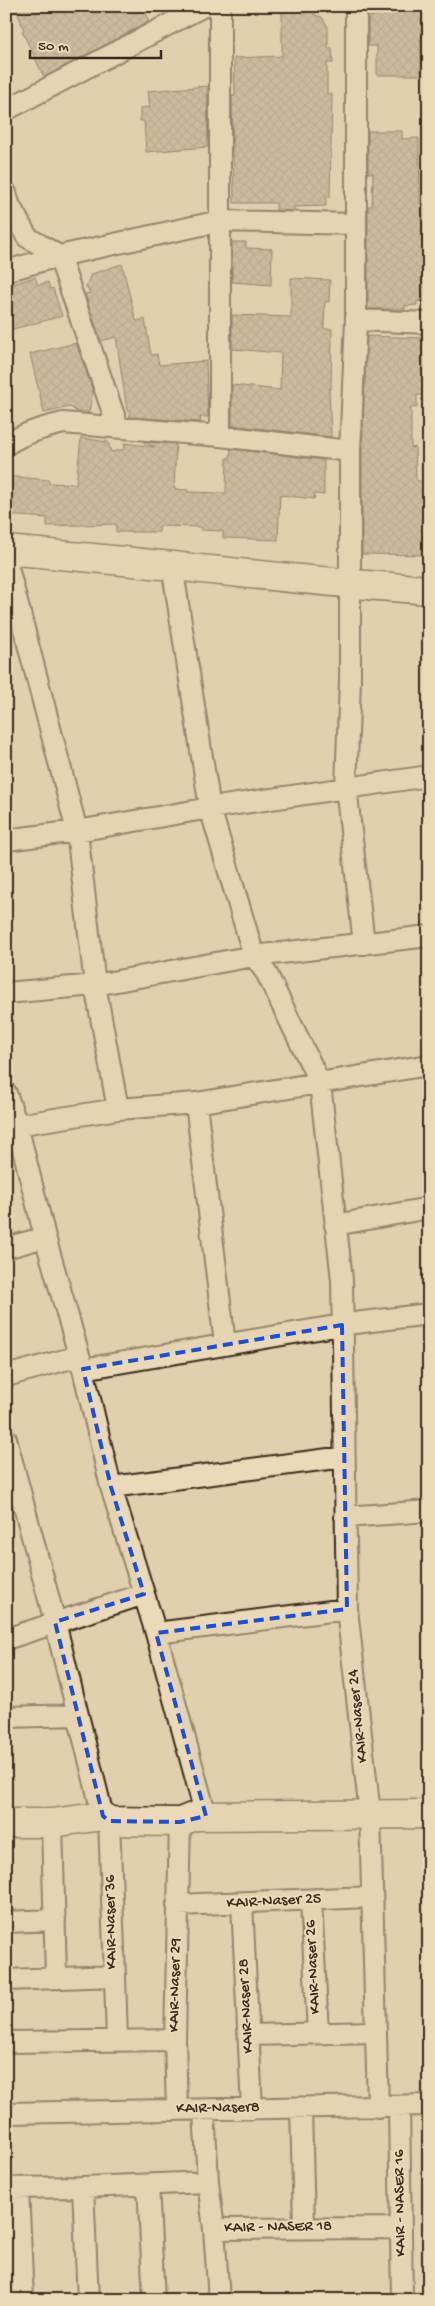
<svg xmlns="http://www.w3.org/2000/svg" width="435" height="2306" font-family="'Gochi Hand',sans-serif">
<defs>
<pattern id="building-cross-hatch" width="8" height="8" patternUnits="userSpaceOnUse" patternTransform="scale(1.25)"><rect width="8" height="8" fill="#b2a185"/><path d="M0 0l8 8M0 8l8-8" fill="none" stroke="#92836c"/></pattern>
</defs>
<rect width="100%" height="100%" fill="#e0d0ae"/>
<filter id="ink" filterUnits="userSpaceOnUse"><feTurbulence type="fractalNoise" baseFrequency=".02" numOctaves="2"/><feDisplacementMap in="SourceGraphic" scale="10" xChannelSelector="R" yChannelSelector="G"/><feConvolveMatrix kernelMatrix="1 2 1 2 8 2 1 2 1" color-interpolation-filters="sRGB"/></filter>
<g filter="url(#ink)">
<!-- building -->
<path fill="url(#building-cross-hatch)" stroke="#3b2a1e" d="M15,6h31l3,7 15,-7h79l5,12v4l-104,55 -22,-46 2,-1z
M372,6h57v30h-8v39h-44v-29h-9v-30l4,1z
M282,7h33v8l7,2 6,10v21h4l1,15h-6v31h5l-2,103h-4v9l-32,1v4l-18,-1v-7h-42l-2,-107h3l-1,-38 48,-2z
M207,86l1,61 -62,5 -2,-31h-4v-13l10,-1 -2,-16z
M368,131h34v8l17,-1 1,66h8l1,97h-12v4l-12,1v3h-37v-103h4l1,-33h-5z
M232,242h14v6l26,1 -1,36 -39,-3z
M122,264l14,57 9,-2 6,36 6,-1 2,11 47,-4 2,56h-8l1,5 -71,-5 -1,-7h-2l-11,-73 -15,4 -16,-47 5,-1 -4,-7 5,-12z
M35,277l3,8 10,-3 2,7 3,-1 9,28 -56,15v-45z
M291,278l39,2 -1,22 -4,-1 -1,28h8l-1,60h-2l2,48 -99,-12v-40l48,5 1,-37 -49,-4v-34l59,2z
M367,336l59,2v3h3v23h-4l-1,31h-7v13l-6,-1v41l4,-1 1,32 2,2 11,1v73l-67,-1v-103z
M76,343l17,48 -4,21h-11l-8,-5 -26,6 -14,-59z
M81,438l27,4 3,10 14,-3 -1,-6 31,4 -12,-5 33,2 -2,45 14,1v2l38,1 1,-35h3l1,-9 93,11v35l-9,-1 -1,5 -34,-4 -2,45 -55,-2v-7l-22,-1v-3l-42,-1v6h-43v-8l-69,2v-8l-41,-3v-39l43,4v3l27,1z"/>
<g fill="none" stroke-linecap="round" stroke-linejoin="round">
<!-- street casing -->
<g stroke="#3b2a1e" stroke-width="24">
<path id="street" d="M356,6v314l-6,131v229l-4,107 18,157
M6,110l198,-104
M6,193l3,11 18,33 32,19 59,171
M6,271l53,-15 161,-35 136,3
M356,320l73,3
M220,436v-430
M6,445c17,-12 37,-17 57,-22l157,13 130,15
M6,560l71,271 18,154 23,124
M172,565l38,243 44,148 13,18 53,109 22,197 5,329 23,205 8,293
M6,840l71,-9 133,-23 219,-32
M6,993l89,-8 159,-29 175,-20
M6,1093l11,32 28,112 38,132 28,118 45,146 50,183
M196,1103l29,241
M17,1125l101,-16 78,-6 233,-38
M335,1225l94,-17
M6,1248l39,-11
M83,1369l264,-45 82,-10
M6,1376l73,-20
M6,1439l49,183 48,194
M111,1487l233,-30
M345,1517l84,-6
M156,1633l191,-24
M6,1639l138,-45
M6,1717l72,-2
M52,1823l4,155
M311,1900l7,133
M242,1903l10,206
M177,1905l193,-8
M6,1922l49,-2
M115,1976l2,65
M6,1980l109,-4 -6,-155
M249,2035l125,-3
M175,2040l2,70
M6,2042l169,-2 5,-218
M399,2106l3,194
M301,2108l3,119
M204,2110l4,72 6,47 187,-1
M6,2113l423,-8
M148,2185l6,115
M83,2187l5,113
M6,2188l77,-1 125,-5
M18,2188l5,112
M214,2229l5,71"/>
</g>
<!-- secondary casing -->
<g stroke="#3b2a1e" stroke-width="31">
<path id="secondary" d="M6,550c141,12 282,30 423,40
M6,1823h46l51,-7 6,5 71,1 15,-6 234,-2"/>
</g>
<!-- street -->
<use href="#street" stroke="#ebdab7" stroke-width="20"/>
<!-- secondary -->
<use href="#secondary" stroke="#ebdab7" stroke-width="28"/>
</g>
</g>
<!-- marked area -->
<path d="M0 0H435V2306H0ZM342,1325l5,284 -191,24 50,183 -26,6 -71,-1 -6,-5 -48,-194 89,-28 -33,-107 -28,-118z" fill="#e0d0ae" fill-opacity=".55" fill-rule="evenodd"/>
<path fill="none" stroke="#1d4ed8" stroke-width="4" stroke-dasharray="10 6" stroke-linejoin="round" d="M342,1325l5,284 -191,24 50,183 -26,6 -71,-1 -6,-5 -48,-194 89,-28 -33,-107 -28,-118z"/>
<g text-anchor="middle" dominant-baseline="central" stroke-width="4" stroke-linejoin="round" paint-order="stroke">
<!-- street labels -->
<g font-size="16" fill="#3b2a1e" stroke="#ebdab7">
<text transform="translate(359 1716) rotate(-96)">KAIR-Naser 24</text>
<text transform="translate(274 1902) rotate(-3)">KAIR-Naser 25</text>
<text transform="translate(112 1922) rotate(-91)">KAIR-Naser 36</text>
<text transform="translate(314 1967) rotate(-93)">KAIR-Naser 26</text>
<text transform="translate(176 1985) rotate(-89)">KAIR-Naser 29</text>
<text transform="translate(247 2006) rotate(-93)">KAIR-Naser 28</text>
<text transform="translate(218 2109) rotate(-1)">KAIR-Naser8</text>
<text transform="translate(401 2203) rotate(-91)">KAIR - NASER 16</text>
<text transform="translate(278 2228) rotate(-1)">KAIR - NASER 18</text>
</g>
</g>
<!-- margin -->
<rect width="435" height="2306" fill="none" stroke="#ebdab7" stroke-width="25"/>
<rect x="12" y="12" width="410" height="2281" fill="none" stroke="#3b2a1e" stroke-width="2" filter="url(#ink)"/>
<!-- scale -->
<path d="M30 50v8h131v-8" fill="none" stroke="#3b2a1e" stroke-width="2.5"/>
<text x="38" y="50" font-size="15" fill="#3b2a1e" stroke="#ebdab7" stroke-width="4" paint-order="stroke">50 m</text>
</svg>
